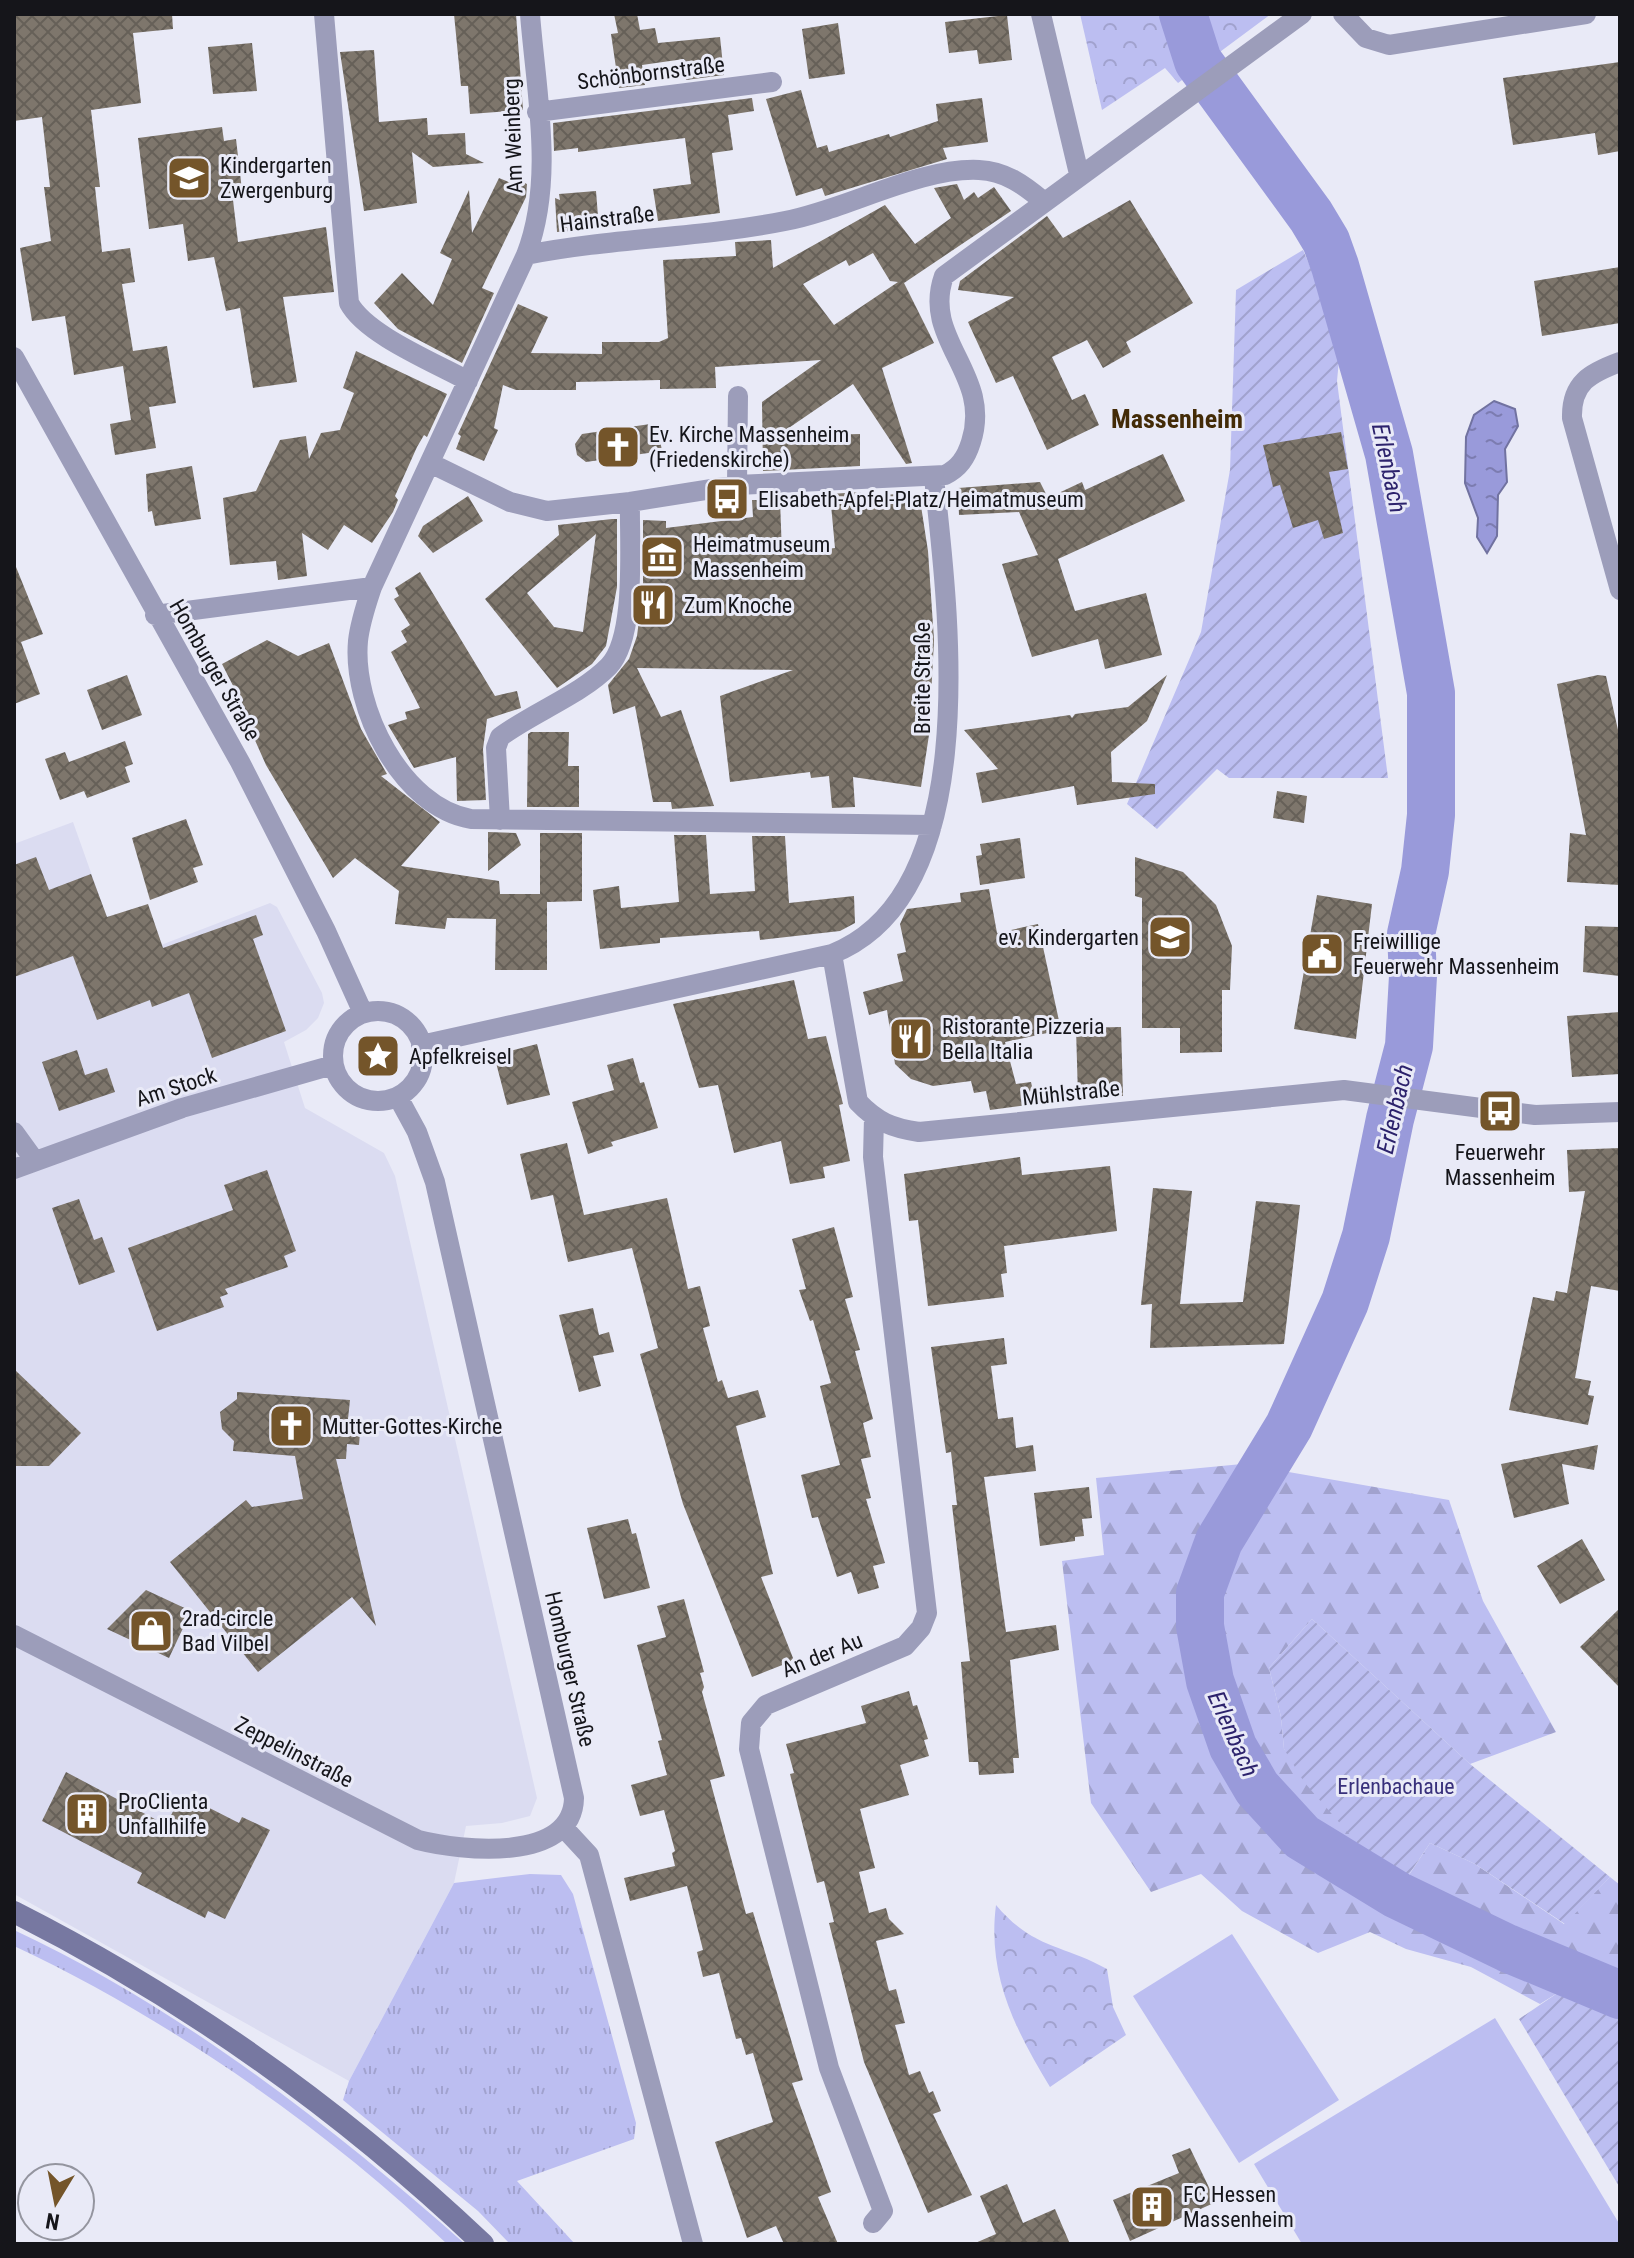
<svg xmlns="http://www.w3.org/2000/svg" width="1634" height="2258" font-family="'Roboto Condensed',sans-serif">
<defs>
<pattern id="grass-tufts" width="24" height="20" patternUnits="userSpaceOnUse" patternTransform="scale(2)"><rect width="24" height="20" fill="#bcbef1"/><path d="M3 7l-1-3M5 7V3M7 7l1-3M15 17l-1-3M17 17v-4M19 17l1-3" fill="none" stroke="#a1a2ce"/></pattern>
<pattern id="forest-firs" width="22" height="20" patternUnits="userSpaceOnUse" patternTransform="scale(2)"><rect width="22" height="20" fill="#bcbef1"/><path d="M5 1l3.5 6h-7zM16 11l3.5 6h-7z" fill="#a1a2ce"/></pattern>
<pattern id="park-crowns" width="20" height="18" patternUnits="userSpaceOnUse" patternTransform="scale(2)"><rect width="20" height="18" fill="#bcbef1"/><path d="M2 6a3 3 0 1 1 6 0M12 15a3 3 0 1 1 6 0" fill="none" stroke="#a1a2ce"/></pattern>
<pattern id="garden-furrows" width="10" height="10" patternUnits="userSpaceOnUse" patternTransform="scale(2)"><rect width="10" height="10" fill="#bcbef1"/><path d="M-1 1l2-2M0 10L10 0M9 11l2-2" fill="none" stroke="#a1a2ce"/></pattern>
<pattern id="water-ripples" width="26" height="14" patternUnits="userSpaceOnUse" patternTransform="scale(2)"><rect width="26" height="14" fill="#999ada"/><path d="M2 4q2-2 4 0t4 0M15 11q2-2 4 0t4 0" fill="none" stroke="#7c7cb0"/></pattern>
<pattern id="building-cross-hatch" width="8" height="8" patternUnits="userSpaceOnUse" patternTransform="scale(2)"><rect width="8" height="8" fill="#7e766c"/><path d="M0 0l8 8M0 8l8-8" fill="none" stroke="#666058"/></pattern>
</defs>
<rect width="100%" height="100%" fill="#e9eaf7"/>
<!-- built -->
<path fill="#dbdcf1" d="M73,822l49,138 148,-57 7,4 45,86 2,10 -6,15 -12,12 -22,12 21,66 79,45 11,23 142,622 -7,18 -28,7 -36,3 -12,57 -105,198 -335,-187v-1050z"/>
<!-- grass -->
<path fill="url(#grass-tufts)" d="M530,1874l31,1 12,19 63,229 -2,16 -117,42 58,63h-65l-32,-33 -135,-111 6,-19 105,-198z
M14,1930c163,76 317,195 451,314h-18c-121,-116 -281,-227 -433,-298z"/>
<!-- forest -->
<path fill="url(#forest-firs)" d="M1242,1464l207,36 34,101 73,131 -86,32 -158,-145 -43,49 12,49 3,32 125,126 21,-32 45,21 89,60 46,-47 10,8v124l-61,-17 -19,12 -69,-37 -65,-18 -36,-17 -52,21 -76,-42 -41,-37 -50,18 -60,-89 -29,-242 42,-6 -8,-77z"/>
<!-- park -->
<path fill="url(#park-crowns)" d="M1080,14h191l-93,69 -13,-15 -63,42z
M996,1905c37,44 66,39 111,64l6,38 13,28 -76,52c-35,-58 -63,-112 -54,-182z"/>
<!-- garden -->
<path fill="url(#garden-furrows)" d="M1303,250l38,89 -4,42 51,397h-159l-12,-9 -60,60 -30,-25 74,-172 29,-162 6,-180z
M1312,1619l158,145 140,113 -45,47 -90,-60 -45,-21 -22,33 -50,-32 -54,-62 -20,-33 -3,-32 -12,-49z
M1559,1992l61,17v179l-101,-169z"/>
<!-- pitch -->
<path fill="#bcbef1" d="M1232,1934l107,166 -100,63 -106,-167z
M1495,2018l125,207v19h-318l-48,-80z"/>
<!-- water -->
<path fill="url(#water-ripples)" stroke="#7172a0" stroke-width="2" d="M1494,401l21,8 3,17 -13,23 2,33 -9,13 -1,41 -10,17 -10,-16 1,-19 -13,-35 1,-46 8,-22z"/>
<g fill="none" stroke-linecap="round" stroke-linejoin="round">
<!-- river -->
<path stroke="#999ada" stroke-width="48" d="M1183,14l15,47 113,155 15,25 9,25 54,188 42,239v122l-6,56 -14,63 2,42 -4,70 -19,73 -24,117 -21,66 -56,124 -70,115 -19,52v33l10,55 23,66 24,41 45,49 95,58 110,53 113,47"/>
</g>
<!-- building -->
<path fill="url(#building-cross-hatch)" fill-rule="evenodd" d="M14,14h158l1,15 -40,4 8,70 -50,7 9,77h-5l7,65 28,-4 5,34 -13,2 11,67 34,-5 9,57 -27,4 7,41 -41,7 -5,-31 21,-4 -8,-54 -49,9 -9,-59 -33,5 -12,-73 31,-7 -7,-54h6l-8,-70 -28,4z
M454,14h62l7,96 -53,4 -2,-28h-7z
M614,14h23l3,16 15,-2 3,15 62,-6 4,38 -38,5 -2,-21 -42,6 3,20 -26,3 -8,-54 7,-1z
M1007,15l5,45 -33,4 -2,-14 -28,3 -4,-31z
M838,23l7,51 -36,5 -7,-50z
M252,43l5,48 -44,3 -5,-47z
M374,50l5,72 48,-4 1,17 37,-2 1,21 18,9 -51,4 -21,-15 5,51 -53,8 -24,-159z
M1620,62v89l-22,4 -3,-22 -82,12 -10,-67z
M801,90l16,58 10,-3 2,7 60,-18 1,3 48,-16 -2,-17 46,-6 6,44 -45,6 4,11 -122,37 -3,-8 -26,8 -30,-97z
M752,98l2,13 -26,4 5,35 -21,3 8,60 -62,8 -5,-32 38,-5 -6,-46 -107,14v-4l-24,3 -1,-28z
M222,127l2,14 12,-2 7,60 -10,1 5,42 88,-15 8,65 -51,5 14,85 -44,6 -13,-80 -14,3 -12,-54 -26,4 -5,-37 -34,5 -11,-91z
M499,178l12,5 3,-5 13,6 -1,13 -44,91 12,5 -32,70 -64,-34 -24,-26 28,-30 31,32 19,-46 -12,-6 29,-63 3,43z
M957,184l7,16 10,-8 4,6 16,-11 17,24 -107,72 30,60 -52,25 30,95 -6,1 -53,-80 -76,52 83,-2v32l-97,5 -1,-69 59,-42 -106,7 1,21 -56,1v-9l-84,2v8h-60l-13,-5 -9,43 4,2 -14,31 -28,-12 5,-13 -3,-2 60,-130 30,13 -17,36 71,1v-12h57l9,-4 -5,-78 73,-4 -1,-14 36,-2 2,28 112,-63 30,39 36,-26 -17,-30zM873,253l17,28 8,1 -64,43 -31,-41 43,-24 3,6z
M596,191l3,38 -42,3 -2,-34 5,2 -1,-6z
M1130,200l63,103 -67,39 5,10 -28,16 -16,-28 -35,17 20,43 13,-6 14,31 -52,25 -34,-74 -17,7 -28,-61 46,-25 -56,-7 2,-9 87,-65 16,22z
M1620,267v56l-78,13 -8,-55z
M356,351l91,43 -20,43 -3,-2 -7,12 -22,49 3,4 -5,12 -21,31 -28,-18 -16,25 -26,-17 5,43 -29,4 -2,-19 -46,4 -7,-67 33,-7 24,-51 26,-4 3,23 12,-26 19,-3 14,-37 -11,-5z
M657,423l5,28 -76,11 -9,-7 -2,-11 7,-10z
M1341,432l7,37 -19,3 14,61 -19,6 -6,-19 -25,8 -13,-43 -7,2 -10,-42z
M1163,454l22,47 -127,58 17,52 71,-18 16,62 -57,14 -7,-30 -66,18 -30,-93 36,-9 -19,-43 -60,3 -1,-27 82,-6 8,16 34,-16 3,8z
M192,466l9,53 -46,7 -3,-15 -4,1 -2,-38z
M861,492v4l58,-3 9,58 6,89 -5,95 -8,52 -68,-10 2,30 -23,1 -3,-32 -18,2 -1,-6 -80,10 -10,-86 73,-26 -156,-2 24,49 20,-7 33,96 -42,3 -1,-7h-18l-18,-96 -22,8 -5,-29 21,-26 8,-23 6,-47v-69l23,1v7l87,-11 -1,-17h28l2,54 53,-6 -5,-54z
M468,496l15,25 -50,32 -15,-17 5,-10z
M612,519h5v68l-11,59 -14,18 -35,24 -72,-89 74,-64 -1,-10zM596,534l-13,98 -29,-5 -27,-34z
M14,562l29,72 -22,8 19,52 -26,10z
M420,572l75,124 22,-5 4,17 -34,11 -4,30 3,51 -29,1 -1,-44 -42,11 -26,-43 19,-6 -2,-7 15,-4 -29,-56 16,-10 -6,-11 9,-6 -16,-26 5,-3 -4,-8z
M267,640l31,16 31,-13 32,86 26,45 -6,2 59,46 -39,44 98,15 1,13h40v-61h42v68l-35,1v68h-52l1,-51 -49,-1 -2,11 -50,-5 4,-33 -44,-33 -22,20 -67,-113 -16,-36 4,-2 -32,-63z
M127,675l15,40 -40,15 -15,-40z
M1167,675l-20,46 -36,31 1,30 43,2v10l-78,11 -3,-19 -92,17 -6,-30 22,-4 -34,-39 106,-15 2,3 3,-4 53,-7z
M1598,675l8,1 14,63v146l-53,-3 3,-49 16,2 -29,-151z
M531,732h38l-1,34h11v41h-52l1,-73z
M125,741l8,23 -8,3 5,15 -43,16 -3,-7 -24,9 -15,-41 20,-7 4,10z
M1277,791l30,5 -3,27 -31,-5z
M186,819l17,46 -10,3 5,14 -48,18 -18,-62z
M488,832l28,1 5,12 -33,26z
M674,835h32l4,59 45,-3 -3,-55h33l4,67 65,-7 1,27 -15,8 -80,9 -1,-9 -99,7v5l-60,6 -7,-59 26,-4 2,22 58,-6z
M1020,838l5,40 -45,7 -4,-29 6,-1 -2,-11z
M36,857l13,33 42,-16 16,43 41,-13 15,44 93,-33 7,20 -10,4 33,92 -74,27 -23,-65 -37,14 -2,-7 -53,20 -24,-64 -59,21v-112z
M1135,857l48,15 33,33 16,41 -2,44h-8v62l-42,1v-25h-38v-130l-7,-2z
M989,889l8,44 41,-9 23,106 -56,12 11,42 15,-2 5,22 -46,6 -4,-19 -12,2 -3,-12 -38,5 -22,-7 -16,-15 -8,-54 -18,5 -6,-23 40,-11 -6,-27 9,-2 -6,-28 7,-15 54,-7 -1,-9z
M1317,895l55,9 -16,135 -62,-10z
M1585,926l35,1v49l-37,-4z
M794,980l14,59 18,-3 17,68 -4,1 11,56 -27,6 2,11 -35,6 -9,-43 -47,12 -16,-68 -19,3 -26,-84z
M1620,1012v62l-48,3 -5,-61z
M1121,1027l2,69 -45,1 -2,-69z
M537,1044l13,51 -43,10 -13,-50z
M77,1050l8,25 22,-7 8,24 -56,19 -17,-49z
M633,1058l7,25 4,-1 14,46 -47,14 2,4 -25,8 -16,-52 42,-12 -7,-25z
M567,1143l17,72 83,-17 21,91 12,-3 10,40 -7,2 15,54 4,-2 6,18 30,-8 8,27 -30,9 37,148 -12,3 32,81 -3,4 -38,15 -69,-173 -43,-150 18,-6 -26,-100 -64,14 -15,-67 -22,5 -11,-46z
M1620,1148v143l-29,-5 -16,92 16,3 -3,14 6,1 -6,29 -79,-15 24,-113 21,4 2,-10 11,2 18,-102 -16,1 -2,-42z
M1020,1157l2,18 88,-9 7,65 -113,15 3,27 -6,1 3,23 -76,9 -10,-86 -9,1 -5,-47z
M267,1170l29,81 -12,5 4,11 -63,22 3,5 -8,3 4,10 -67,24 -29,-83 105,-38 -9,-25z
M1153,1188l39,3 -12,113 63,-2 13,-101 44,4 -16,139 -134,4 2,-44 -11,1z
M79,1199l15,41 8,-3 13,35 -36,13 -27,-77z
M834,1227l19,70 -8,2 15,51 -5,1 18,68 -10,4 8,34 -10,2 10,39 -5,1 19,64 -12,3 6,22 -21,6 -7,-22 -14,5 -19,-60 -6,1 -11,-43 39,-10 -20,-79 11,-3 -18,-63 -3,1 -11,-31 7,-1 -14,-50z
M593,1308l6,27 10,-3 5,20 -21,4 8,30 -22,6 -20,-77z
M1004,1338l3,26 -16,2 7,53 15,-2 3,31 17,-3 3,26 -52,6 22,155 50,-7 3,25 -49,10 9,98h-6l1,15 -35,2 -1,-13h-9l-3,-38 -5,-62 9,-1 -18,-156h5l-6,-53 -5,1 -15,-106z
M14,1369l67,64 -32,33h-35z
M237,1392l113,8 -2,19 13,1 -2,25 -12,-1 -1,15h-10l40,167 -24,-29 -94,75 -88,-110 76,-62 6,7 51,-8 -8,-43 -62,-5 1,-10 -12,-12 -2,-17 17,-13z
M1598,1445l-4,25 -32,-6 7,40 -55,14 -13,-54z
M1089,1487l3,31 -10,1 2,17 -9,1v4l-35,5 -6,-53z
M628,1519l4,15 4,-1 14,55 -46,11 -17,-71z
M1582,1539l23,41 -45,24 -23,-38z
M146,1590l45,21 -22,47 -62,-29z
M684,1599l20,73 -4,1 4,14 -2,5 23,84 -15,4 36,134 7,-2 50,168 -11,3 39,109 -13,5 20,47h-54l-8,-18 -29,12 -32,-96 58,-20 -20,-69 -7,2 -5,-17 -5,1 -17,-66 -16,4 -6,-25 6,-2 -16,-64 -57,15 -6,-23 51,-12 -3,-13 3,-2 -11,-41 -24,6 -9,-31 36,-10 -9,-34 4,-1 -25,-95 29,-8 -9,-31z
M1620,1608v80l-40,-41z
M909,1691l4,15 4,-1 11,34 -4,1 5,16 -29,9 9,30 -49,14 15,59 -16,4 10,41 17,-5 3,11 15,15 -28,7 13,50 7,-2 9,34 -10,2 14,50 11,-4 9,22 4,-2 8,20 -8,3 39,81 -44,18 -64,-151 -35,-139 5,-1 -10,-41 -7,2 -27,-109 4,-1 -8,-29 80,-21 -5,-17z
M66,1772l100,53 16,-31 57,29 3,-6 28,13 -45,89 -17,-8 -3,7 -68,-35 5,-10 -100,-52z
M1190,2148l26,54 -86,39 -17,-41 66,-27 -7,-18z
M1007,2184l16,39 32,-14 15,35h-97l23,-10 -16,-38z"/>
<g fill="none" stroke-linecap="round" stroke-linejoin="round">
<!-- minor -->
<path stroke="#9c9dba" stroke-width="20" d="M324,14l25,289c17,32 87,60 119,78
M530,14c6,78 25,166 -4,241l-154,332c-6,18 -12,35 -14,54 -6,66 43,166 113,178l461,6
M1041,14l38,160
M1343,14l23,24 23,7 197,-31
M537,112l235,-30
M526,255c86,-17 174,-17 259,-34 60,-11 135,-54 194,-51 26,1 45,15 64,31
M14,357l226,405 86,169 37,82
M1620,362c-30,11 -49,21 -48,56l48,172
M430,463l80,39 37,9 83,-9 107,-17 208,-10c14,-7 21,-17 26,-33 22,-68 -50,-102 -27,-166l358,-262
M737,485l1,-89
M155,615l217,-28
M500,820l-4,-72 4,-11c32,-24 82,-43 109,-71 28,-30 20,-123 21,-164
M832,954l26,148c19,20 34,26 61,30l425,-42 191,25 85,-3
M333 1056a45 45 0 1 1 90 0a45 45 0 1 1-90 0Z
M421,1045l411,-91c154,-61 116,-347 102,-476
M14,1132l21,29
M14,1169l168,-61 151,-43
M14,1635l404,205c43,11 155,23 156,-42l-139,-616 -18,-50 -19,-35
M564,1828l25,27 104,389
M873,2223l10,-12 -54,-143 -80,-319 2,-26 15,-18 139,-59 16,-18 6,-15 -54,-456 1,-39"/>
<!-- secondary -->
<path stroke="#7778a1" stroke-width="22" d="M14,1912c172,87 330,200 469,332"/>
</g>
<!-- icons -->
<defs>
<g id="school-square" transform="scale(2.3)"><rect x="-9" y="-9" width="18" height="18" rx="4" fill="#74552a" stroke="#e9eaf7"/><path d="M0-5L7-2L0 1L-7-2ZM-4 1L0 2.5L4 1V4Q0 6-4 4Z" fill="#fff"/></g>
<g id="church-square" transform="scale(2.3)"><rect x="-9" y="-9" width="18" height="18" rx="4" fill="#74552a" stroke="#e9eaf7"/><path d="M-1.2-6h2.4v3.5h3.3v2.4h-3.3V6h-2.4V-.1h-3.3v-2.4h3.3Z" fill="#fff"/></g>
<g id="bus-square" transform="scale(2.3)"><rect x="-9" y="-9" width="18" height="18" rx="4" fill="#74552a" stroke="#e9eaf7"/><path d="M-5-6H5V4H4V6H2V4H-2V6H-4V4H-5ZM-3.5-4V0h7V-4ZM-3.5 1.2v1.5H-2V1.2ZM2 1.2v1.5H3.5V1.2Z" fill="#fff"/></g>
<g id="museum-square" transform="scale(2.3)"><rect x="-9" y="-9" width="18" height="18" rx="4" fill="#74552a" stroke="#e9eaf7"/><path d="M0-6L6-3V-2H-6V-3ZM-5-1h2V3h-2ZM-1-1h2V3h-2ZM3-1h2V3H3ZM-6 4H6V6H-6Z" fill="#fff"/></g>
<g id="restaurant-square" transform="scale(2.3)"><rect x="-9" y="-9" width="18" height="18" rx="4" fill="#74552a" stroke="#e9eaf7"/><path d="M-5-6h1v4h1v-4h1v4h1v-4h1v5L-1.5 .5V6h-2V.5L-5-1ZM5-6V6H3V1.5H1.5Q1.5-4 5-6Z" fill="#fff"/></g>
<g id="civic-square" transform="scale(2.3)"><rect x="-9" y="-9" width="18" height="18" rx="4" fill="#74552a" stroke="#e9eaf7"/><path d="M-.6-6.5H3V-4.5H.6V-3L4-1V1h2V6H-6V1h2V-1L-.6-3ZM-1.2 2.5V6h2.4V2.5Z" fill="#fff"/></g>
<g id="sight-square" transform="scale(2.3)"><rect x="-9" y="-9" width="18" height="18" rx="4" fill="#74552a" stroke="#e9eaf7"/><path d="M0-6L1.8-2.2L6-1.7L2.9 1.2L3.7 5.4L0 3.3L-3.7 5.4L-2.9 1.2L-6-1.7L-1.8-2.2Z" fill="#fff"/></g>
<g id="shop-square" transform="scale(2.3)"><rect x="-9" y="-9" width="18" height="18" rx="4" fill="#74552a" stroke="#e9eaf7"/><path d="M-5-2.5h2.3a2.7 3.5 0 0 1 5.4 0H5L5.5 6h-11ZM-1.5-2.5h3a1.5 2.3 0 0 0-3 0Z" fill="#fff"/></g>
<g id="building-square" transform="scale(2.3)"><rect x="-9" y="-9" width="18" height="18" rx="4" fill="#74552a" stroke="#e9eaf7"/><path d="M-4-6H4V6H1V3H-1V6H-4ZM-2.5-4.3h1.7v1.8h-1.7ZM.8-4.3h1.7v1.8H.8ZM-2.5-1h1.7V.8h-1.7ZM.8-1h1.7V.8H.8Z" fill="#fff"/></g>
</defs>
<g fill-rule="evenodd">
<use href="#school-square" x="189" y="178"/>
<use href="#church-square" x="618" y="447"/>
<use href="#bus-square" x="727" y="499"/>
<use href="#museum-square" x="662" y="557"/>
<use href="#restaurant-square" x="653" y="605"/>
<use href="#school-square" x="1170" y="937"/>
<use href="#civic-square" x="1322" y="954"/>
<use href="#restaurant-square" x="911" y="1039"/>
<use href="#sight-square" x="378" y="1056"/>
<use href="#bus-square" x="1500" y="1111"/>
<use href="#church-square" x="291" y="1426"/>
<use href="#shop-square" x="151" y="1631"/>
<use href="#building-square" x="87" y="1814"/>
<use href="#building-square" x="1152" y="2207"/>
</g>
<g text-anchor="middle" dominant-baseline="central" stroke-width="6" stroke-linejoin="round" paint-order="stroke">
<!-- street labels -->
<g font-size="22" fill="#15151a" stroke="#e9eaf7">
<text transform="translate(651 73) rotate(-7)">Schönbornstraße</text>
<text transform="translate(513 136) rotate(-92)">Am Weinberg</text>
<text transform="translate(607 219) rotate(-7)">Hainstraße</text>
<text transform="translate(215 670) rotate(60)">Homburger Straße</text>
<text transform="translate(922 678) rotate(-90)">Breite Straße</text>
<text transform="translate(176 1087) rotate(-18)">Am Stock</text>
<text transform="translate(1071 1093) rotate(-6)">Mühlstraße</text>
<text transform="translate(822 1655) rotate(-22)">An der Au</text>
<text transform="translate(570 1669) rotate(77)">Homburger Straße</text>
<text transform="translate(294 1752) rotate(27)">Zeppelinstraße</text>
</g>
<!-- poi labels -->
<g font-size="22" fill="#15151a" stroke="#e9eaf7" text-anchor="start">
<text x="220" y="165">Kindergarten<tspan x="220" dy="25">Zwergenburg</tspan></text>
<text x="649" y="434">Ev. Kirche Massenheim<tspan x="649" dy="25">(Friedenskirche)</tspan></text>
<text x="758" y="499">Elisabeth-Apfel-Platz/Heimatmuseum</text>
<text x="693" y="544">Heimatmuseum<tspan x="693" dy="25">Massenheim</tspan></text>
<text x="684" y="605">Zum Knoche</text>
<text x="1139" y="937" text-anchor="end">ev. Kindergarten</text>
<text x="1353" y="941">Freiwillige<tspan x="1353" dy="25">Feuerwehr Massenheim</tspan></text>
<text x="942" y="1026">Ristorante Pizzeria<tspan x="942" dy="25">Bella Italia</tspan></text>
<text x="409" y="1056">Apfelkreisel</text>
<text x="1500" y="1152" text-anchor="middle">Feuerwehr<tspan x="1500" dy="25">Massenheim</tspan></text>
<text x="322" y="1426">Mutter-Gottes-Kirche</text>
<text x="182" y="1618">2rad-circle<tspan x="182" dy="25">Bad Vilbel</tspan></text>
<text x="118" y="1801">ProClienta<tspan x="118" dy="25">Unfallhilfe</tspan></text>
<text x="1183" y="2194">FC Hessen<tspan x="1183" dy="25">Massenheim</tspan></text>
</g>
<!-- park labels -->
<g font-size="22" fill="#38307b" stroke="#e9eaf7">
<text x="1396" y="1786">Erlenbachaue</text>
</g>
<!-- water labels -->
<g font-size="24" font-style="italic" fill="#2c226c" stroke="#e9eaf7">
<text transform="translate(1389 468) rotate(78)">Erlenbach</text>
<text transform="translate(1395 1109) rotate(-77)">Erlenbach</text>
<text transform="translate(1233 1734) rotate(66)">Erlenbach</text>
</g>
<!-- quarter labels -->
<g font-size="26" font-weight="bold" fill="#432b07" stroke="#e9eaf7">
<text x="1177" y="419">Massenheim</text>
</g>
</g>
<!-- border -->
<rect width="1634" height="2258" fill="none" stroke="#15151a" stroke-width="32"/>
<!-- north arrow -->
<g transform="translate(56 2202) rotate(190)"><circle r="38" fill="#e9eaf7" stroke="#94959f" stroke-width="2"/>
<path d="M0-6L14 30L0 20L-14 30Z" fill="#74552a"/>
<text y="-12" font-size="22" font-weight="bold" text-anchor="middle" fill="#15151a">N</text>
</g>
</svg>
